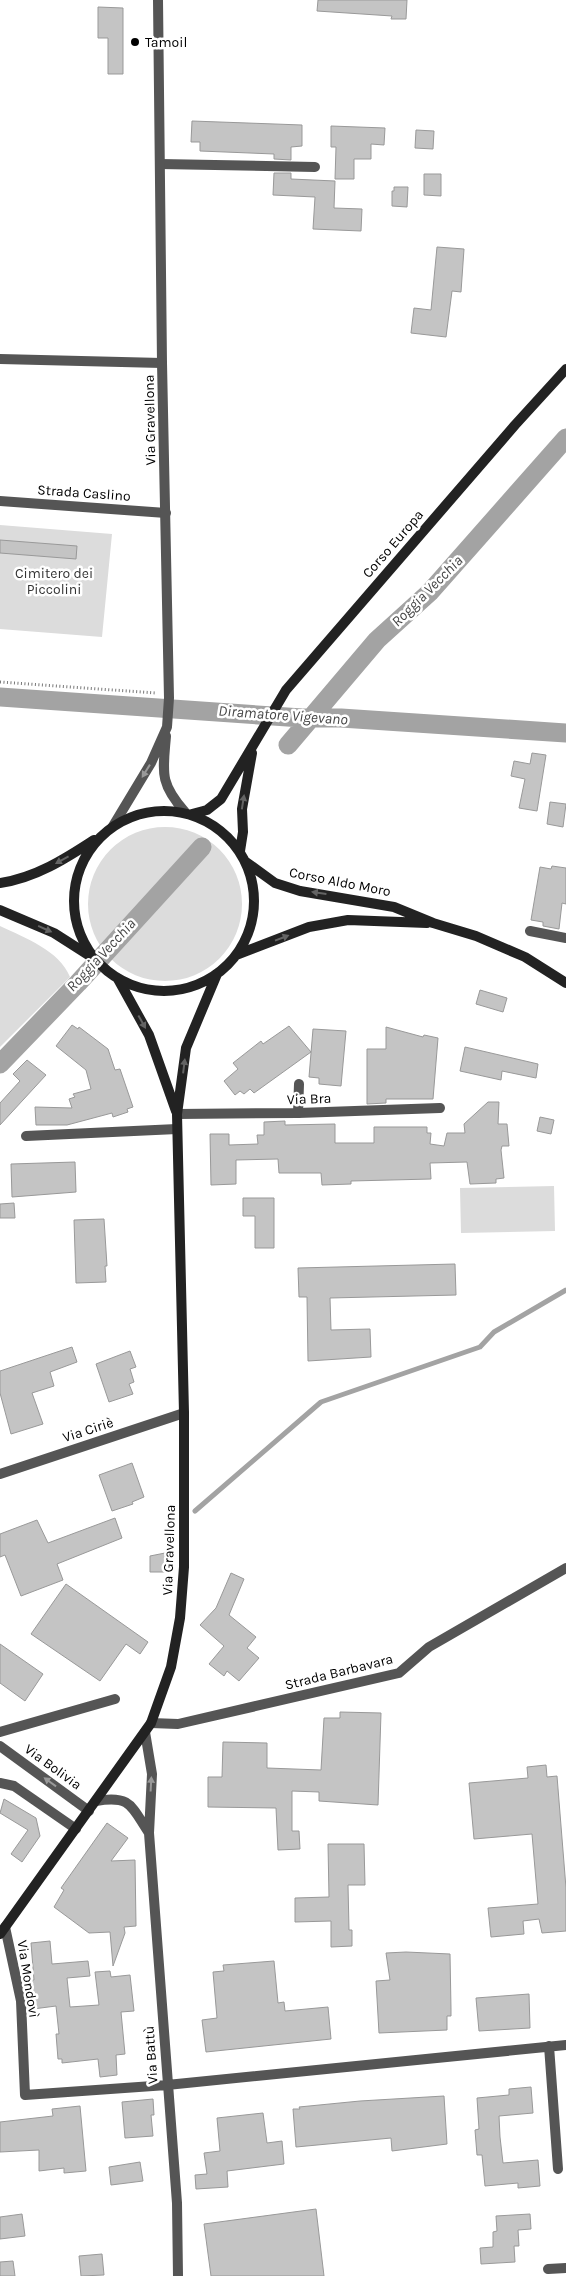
<svg xmlns="http://www.w3.org/2000/svg" width="566" height="2276" font-family="Karla,sans-serif">
<rect width="100%" height="100%" fill="#fff"/>
<!-- green -->
<path fill="#dcdcdc" d="M0,525l112,9 -10,103 -102,-8z
M88 904a77 77 0 1 1 154 0a77 77 0 1 1-154 0Z
M0,926c25,12 59,24 70,51l-70,70z
M554,1186l1,45 -94,2 -1,-45z"/>
<g fill="none" stroke-linecap="round" stroke-linejoin="round">
<!-- stream -->
<path stroke="#a3a3a3" stroke-width="5" d="M195,1511l126,-109 159,-55 14,-15 72,-42"/>
<!-- canal -->
<path stroke="#a3a3a3" stroke-width="19" d="M0,697l302,21h39l225,15
M288,745l89,-105 53,-48 136,-154
M0,1064l78,-81 124,-136"/>
</g>
<!-- building -->
<path fill="#c4c4c4" stroke="#999" d="M318,0h89l-1,19h-15l1,-3 -75,-5z
M98,7l25,1v66h-15v-36h-10z
M192,121l110,4v21l-11,1v13l-17,-1v-5l-74,-3v-9h-9z
M331,126l54,2 -1,17 -13,-1v15h-17v20h-19l1,-32h-5z
M416,130l18,1 -1,18 -18,-1z
M274,173h17v6l44,2 -1,27 28,1 -1,22 -48,-2 2,-32 -42,-2z
M424,174h17v22l-17,-1z
M394,187h14l-1,20 -15,-1v-15h2z
M437,247l27,2 -3,43 -9,-1 -6,46 -35,-4 3,-25 17,2z
M0,540l77,6 -1,13 -76,-6z
M532,753l14,2 -9,56 -18,-3 6,-29 -14,-3 3,-15 16,3z
M550,802l16,2 -3,23 -16,-3z
M552,866l14,2v36l-4,-1 -3,26 -16,-3v-4l-12,-2 9,-53 11,2z
M480,990l27,8 -4,14 -27,-8z
M72,1025l6,4 1,-2 29,22 7,21 5,-1 13,38 -6,2 1,3 -15,5 -1,-4 -45,12h-31l-1,-18 37,1 -3,-9 6,-2 -2,-3 18,-5 -5,-19 -30,-24z
M289,1026l22,26 -57,41 -4,-4 -6,5 -4,-3 -5,4 -11,-14 14,-12 -5,-6 28,-22 2,3z
M386,1027l37,10 1,-2 14,3 -5,61h-47v4l-19,1v-55h19z
M313,1029l33,2 -5,55 -22,-2v-6l-10,-1z
M465,1047l73,17 -2,14 -34,-7 -1,9 -41,-9z
M27,1060l19,15 -46,50v-22l20,-22 -7,-7z
M488,1102h11l-1,22h9l2,22h-7l-1,4 3,28 -8,1v4l-26,1 -3,-22 -37,1 1,16 -80,2v3l-29,1 -1,-12h-42l-1,-14 -42,1v24l-25,1 -1,-51h19v11l29,-1 -1,-9h7v-13l21,-1v4l50,-1v19h39v-16h53v6h4l-1,11 14,2 3,-13h18l-1,-9z
M540,1117l14,3 -3,14 -14,-3z
M75,1162l1,30 -64,5 -1,-33z
M243,1198h31v50h-19v-32h-12z
M14,1203l1,15h-15v-14z
M104,1219l3,47h-2l1,16 -30,1 -2,-63z
M455,1264l1,31 -126,3 1,32 39,-1 1,28 -63,4 -1,-64h-8l-1,-29z
M72,1347l5,15 -27,10 4,14 -22,7 11,31 -32,10 -11,-41v-22z
M130,1351l6,16 -6,2 4,13 -5,2 4,10 -24,8 -13,-38z
M132,1463l12,34 -12,5 1,2 -21,7 -13,-36z
M115,1518l7,20 -65,26 6,16 -42,16 -16,-41 -5,2v-23l37,-14 11,23z
M165,1553v19h-15v-16z
M231,1573l13,6 -15,36 27,22 -9,11 12,10 -20,23 -12,-10 -3,5 -15,-12 15,-18 -24,-21 16,-17z
M66,1584l82,58 -8,12 -14,-10 -26,37 -69,-47z
M0,1644l43,30 -18,27 -25,-18z
M340,1712l41,1 -3,92 -59,-4v-9l-27,-1v40h7l1,18 -22,1 -2,-42 -68,-1v-30h14l1,-35 44,1v25l54,2 3,-52h16z
M546,1765l1,12 10,-1 9,112v43l-24,2 -3,-14 -16,2 1,13 -33,3 -3,-29 50,-4 -6,-70 -58,5 -5,-56 59,-5 -1,-11z
M4,1799l32,19 4,18 -18,26 -11,-8 17,-24 -28,-17z
M107,1823l21,15 -17,23 24,-1 1,66 -12,1 1,6 -12,33 -3,-34 -21,1 -35,-26 10,-17 -3,-2z
M328,1844h36l1,41h-17l1,45h3v16l-21,1v-26l-36,1v-24l34,-1z
M50,1941l2,23 36,-3 2,15 -23,2 3,29 29,-2 -4,-33 15,-1 1,6 19,-2 4,36 -13,1 4,42 -9,1 1,20 -17,2 -2,-18 -36,4v-4h-4l-2,-25h3l-3,-28 -23,3 -3,-29h4l-3,-37z
M406,1952l44,2 1,55v7h-4v14l-68,3 -3,-52 14,-1 -4,-27z
M274,1961l4,42 6,-1 1,9 43,-4 3,32 -125,13 -4,-32 15,-2 -4,-46 11,-1 -1,-6z
M529,1994l1,34 -51,3 -3,-33z
M531,2087l2,26 -34,3 1,21 3,26 35,-3 2,26 -22,2v-5l-33,3 -3,-31h-5l-2,-25 4,-1 -2,-31 32,-3v-6z
M444,2096l3,48 -55,7 -1,-13 -95,9 -3,-38h7l-1,-2 61,-6z
M153,2099l1,16h-3l2,21 -28,2 -3,-36z
M80,2106l6,65 -22,2v-5l-25,3v-21l-39,2v-30l53,-6 -1,-7z
M263,2113l4,30 15,-2 2,23 -57,7 1,16 -32,2 -1,-14 12,-1 -3,-21 16,-2 -3,-33z
M140,2162l3,19 -32,4 -2,-18z
M316,2209l8,67h-113l-7,-52z
M22,2214l3,22 -25,3v-22z
M530,2214l1,15 -13,1 1,16h-5l1,16 -34,2 -1,-16 13,-1v-15l4,-1 -1,-15z
M102,2254l2,21 -23,1 -2,-20z
M13,2261l2,15h-15v-14z"/>
<g fill="none" stroke-linecap="round" stroke-linejoin="round">
<!-- path -->
<path stroke="#777" stroke-width="3" stroke-dasharray="1 2.5" stroke-linecap="butt" d="M0,682l156,11"/>
<!-- lane -->
<path stroke="#555" stroke-width="10" d="M160,164l155,3
M0,359l162,4
M0,501l166,12
M298,1113l1,-29
M26,1136l151,-7
M0,1732l115,-33
M548,2269l18,-1"/>
<!-- street -->
<path stroke="#555" stroke-width="10" d="M166,736c-3,36 -7,47 19,76
M113,826l38,-63 16,-36 2,-29 -7,-335 -4,-363
M530,931l36,7
M177,1114l121,-1 142,-5
M0,1474l184,-61
M151,1723l27,1 221,-51 30,-26 137,-79
M145,1732l7,42 -3,59 28,370 1,73
M0,1746l89,65
M0,1783l14,3 62,43
M96,1801c35,-6 35,5 53,32
M5,1927l16,74 4,94 142,-10 399,-40
M549,2046l9,123"/>
<!-- secondary -->
<path stroke="#222" stroke-width="10" d="M74 901a90 90 0 1 1 180 0a90 90 0 1 1-180 0Z
M192,814l15,-4 14,-11 65,-109 229,-265 51,-56
M240,851l3,-19 -1,-23 10,-56
M246,862l29,21 25,8 94,16 39,16 43,13 49,21 41,26
M0,883c35,-5 65,-24 94,-43
M0,910l54,23 36,23
M236,955l73,-28 39,-7 79,3
M118,979l31,56 27,76
M0,1934l151,-211 20,-56 9,-49 4,-51v-154l-7,-299 9,-66 31,-74"/>
</g>
<!-- one-way arrows -->
<defs><path id="oneway-solid" d="M-6-.8H1V-3.2L6.5 0L1 3.2V.8H-6Z" transform="scale(1.25)"/></defs>
<g fill="#999">
<use href="#oneway-solid" transform="translate(146 771) rotate(122)"/>
<use href="#oneway-solid" transform="translate(50 1782) rotate(-144)"/>
<use href="#oneway-solid" transform="translate(151 1784) rotate(-87)"/>
</g>
<g fill="#646464">
<use href="#oneway-solid" transform="translate(243 802) rotate(-81)"/>
<use href="#oneway-solid" transform="translate(62 860) rotate(151)"/>
<use href="#oneway-solid" transform="translate(319 893) rotate(-172)"/>
<use href="#oneway-solid" transform="translate(45 929) rotate(24)"/>
<use href="#oneway-solid" transform="translate(282 938) rotate(-21)"/>
<use href="#oneway-solid" transform="translate(142 1022) rotate(61)"/>
<use href="#oneway-solid" transform="translate(184 1066) rotate(-83)"/>
</g>
<!-- markers -->
<circle fill="#000" stroke="#fff" stroke-width="2" cx="135" cy="42" r="5"/>
<g text-anchor="middle" dominant-baseline="central" stroke-width="5" stroke-linejoin="round" paint-order="stroke">
<!-- poi labels -->
<g font-size="14" fill="#000" stroke="#fff" text-anchor="start">
<text x="145" y="42">Tamoil</text>
</g>
<!-- street labels -->
<g font-size="14" fill="#000" stroke="#fff">
<text transform="translate(150 420) rotate(-91)">Via Gravellona</text>
<text transform="translate(84 493) rotate(4)">Strada Caslino</text>
<text transform="translate(393 544) rotate(-49)">Corso Europa</text>
<text transform="translate(340 882) rotate(11)">Corso Aldo Moro</text>
<text transform="translate(309 1099) rotate(-2)">Via Bra</text>
<text transform="translate(88 1430) rotate(-18)">Via Ciriè</text>
<text transform="translate(169 1550) rotate(-88)">Via Gravellona</text>
<text transform="translate(339 1672) rotate(-14)">Strada Barbavara</text>
<text transform="translate(53 1767) rotate(36)">Via Bolivia</text>
<text transform="translate(28 1979) rotate(81)">Via Mondovì</text>
<text transform="translate(151 2055) rotate(-94)">Via Battù</text>
</g>
<!-- park labels -->
<g font-size="14" fill="#333" stroke="#fff">
<text x="54" y="573">Cimitero dei<tspan x="54" dy="16">Piccolini</tspan></text>
</g>
<!-- water labels -->
<g font-size="15" font-style="italic" fill="#444" stroke="#fff">
<text transform="translate(427 591) rotate(-45)">Roggia Vecchia</text>
<text transform="translate(283 715) rotate(4)">Diramatore Vigevano</text>
<text transform="translate(101 955) rotate(-47)">Roggia Vecchia</text>
</g>
</g>
</svg>
